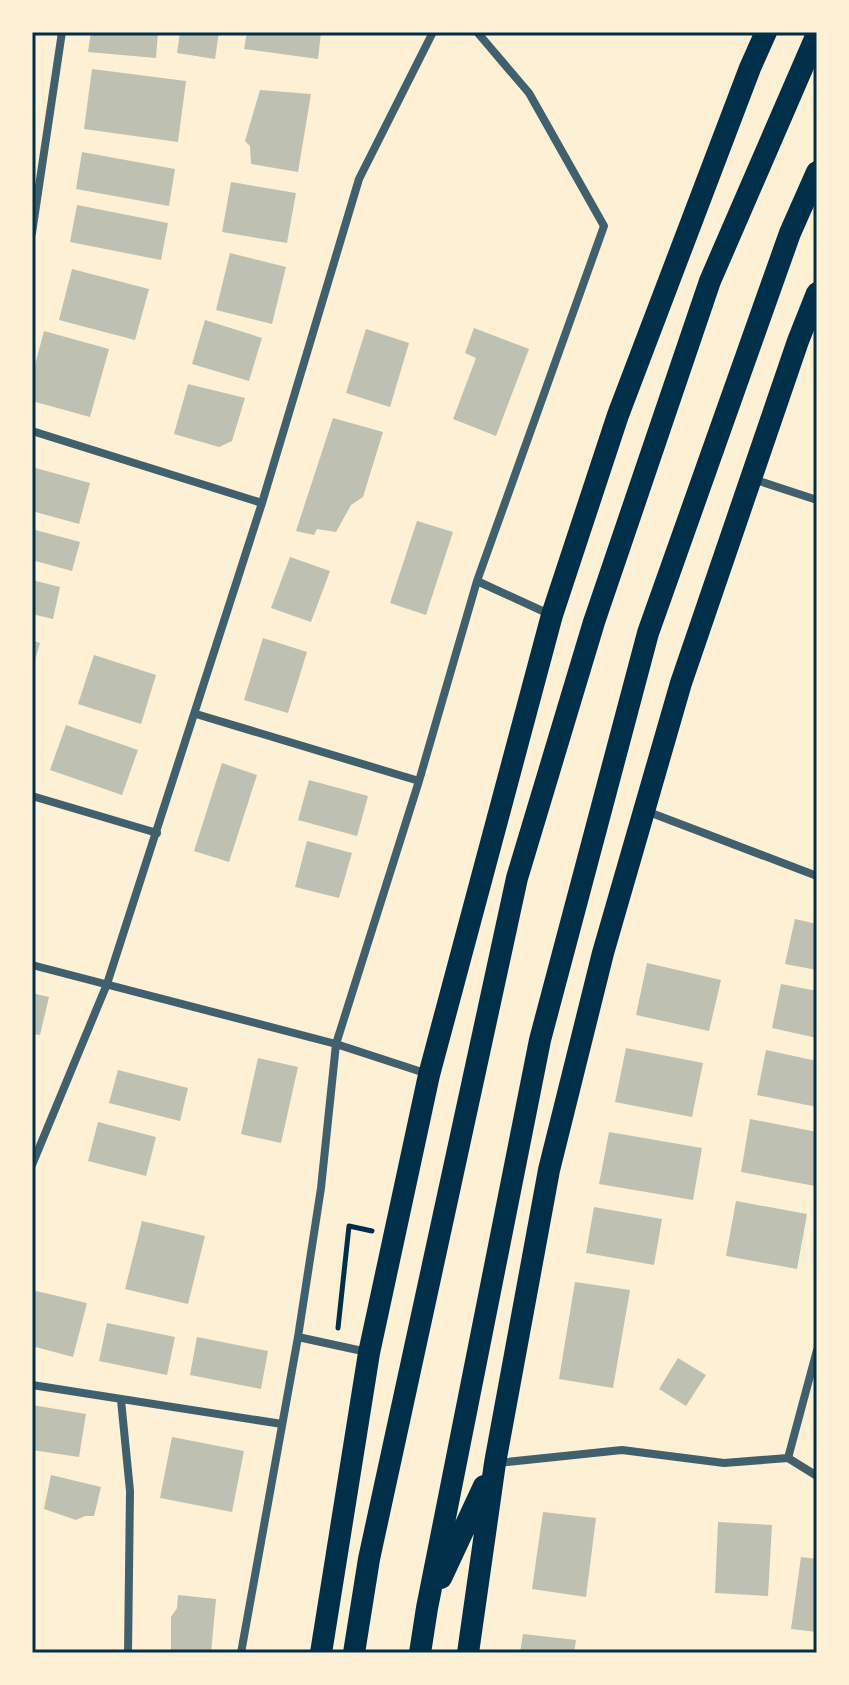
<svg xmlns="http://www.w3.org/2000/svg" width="849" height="1685" font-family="'Exo 2',sans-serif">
<rect width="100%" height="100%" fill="#fdf0d5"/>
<!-- building -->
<path fill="#bec0b2" d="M91,32h67l-2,26 -68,-6z
M180,32h39l-4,27 -38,-6z
M247,32h74l-3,27 -74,-10z
M92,69l94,12 -8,61 -94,-13z
M260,90l51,4 -13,78 -47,-8 -1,-18 -5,-5z
M82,152l93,17 -6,37 -93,-17z
M231,182l65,11 -9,50 -65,-11z
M77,205l91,18 -7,37 -91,-18z
M230,253l56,14 -14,57 -56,-14z
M72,269l77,20 -14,51 -76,-20z
M205,320l57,18 -13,43 -57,-17z
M474,328l55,21 -33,87 -43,-17 23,-61 -11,-5z
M366,329l43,14 -19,64 -44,-14z
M44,331l65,18 -19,68 -58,-16v-25z
M188,384l57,14 -13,43 -13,6 -45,-13z
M333,418l50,14 -20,65 -12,8 -15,27 -19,-3 -3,6 -18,-4z
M32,467l58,16 -11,41 -47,-13z
M417,521l36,11 -27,83 -36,-12z
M32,529l48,13 -8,29 -40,-11z
M290,557l40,14 -19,51 -40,-14z
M32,580l28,7 -7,32 -21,-5z
M263,638l44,14 -19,61 -44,-13z
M32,640l8,3 -7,24h-1z
M94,655l62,20 -15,49 -63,-20z
M66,725l72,25 -16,45 -72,-25z
M222,763l35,12 -28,87 -35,-11z
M309,780l59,16 -11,40 -59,-16z
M307,841l45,12 -13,45 -44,-11z
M795,919l22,5v46l-32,-6z
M647,963l74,17 -12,51 -73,-16z
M781,984l36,7v47l-45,-10z
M32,993l17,4 -9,38 -8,-1z
M626,1048l77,15 -11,54 -77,-15z
M766,1050l51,11v46l-60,-12z
M258,1058l40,9 -17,76 -40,-9z
M118,1070l70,18 -8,33 -71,-18z
M750,1119l67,13 -2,54 -74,-14z
M98,1122l58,15 -10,39 -58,-15z
M609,1132l93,16 -9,52 -94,-16z
M736,1201l71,13 -10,55 -71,-13z
M594,1207l68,12 -8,46 -68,-12z
M142,1221l63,15 -17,68 -63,-15z
M575,1282l55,8 -17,98 -54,-9z
M32,1290l55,13 -14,54 -41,-11z
M107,1323l68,14 -8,38 -68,-14z
M197,1337l71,14 -7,38 -71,-14z
M678,1358l28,17 -20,31 -27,-17z
M32,1405l54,9 -7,43 -47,-7z
M172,1437l72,14 -12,61 -72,-14z
M51,1475l50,12 -7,29h-9l-9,4 -32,-11z
M543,1512l53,6 -10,79 -54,-8z
M718,1522l54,3 -4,71 -53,-3z
M801,1557l16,2v73l-26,-3z
M178,1595l38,4 -5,54h-40v-36l6,-9z
M523,1634l53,6 -2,13h-54z"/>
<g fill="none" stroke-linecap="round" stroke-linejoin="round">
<!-- path -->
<path stroke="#003049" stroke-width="5" d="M338,1328l11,-102 23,5"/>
<!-- minor -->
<path stroke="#3f606c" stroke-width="8" d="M32,233l30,-201
M32,431l230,72
M753,479l64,21
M477,581l72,33
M196,714l223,67
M32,796l125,37
M646,811l171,65
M32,965l304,79 92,30
M32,1165l75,-181 155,-481 97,-324 74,-147
M298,1337l69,15
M32,1385l250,39
M121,1400l9,91 -2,162
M788,1458l29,-108
M497,1463l125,-13 102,13 64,-5 29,18
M241,1653l57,-316 23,-149 15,-144 83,-263 58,-200 127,-355 -75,-133 -52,-61"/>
<!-- trunk -->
<path stroke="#003049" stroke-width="22" d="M441,1578l43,-92
M321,1653l48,-300 60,-278 123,-460 66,-200 132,-347 16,-36
M354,1653l15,-94 148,-681 77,-256 116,-341 107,-247
M420,1653l7,-45 113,-568 108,-407 142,-400 27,-61
M468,1653l27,-190 54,-293 54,-217 78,-270 117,-342 19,-48"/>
</g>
<!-- border -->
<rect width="849" height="1685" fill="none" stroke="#fdf0d5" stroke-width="68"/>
<rect x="34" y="34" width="781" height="1617" fill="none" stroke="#003049" stroke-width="3"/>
</svg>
